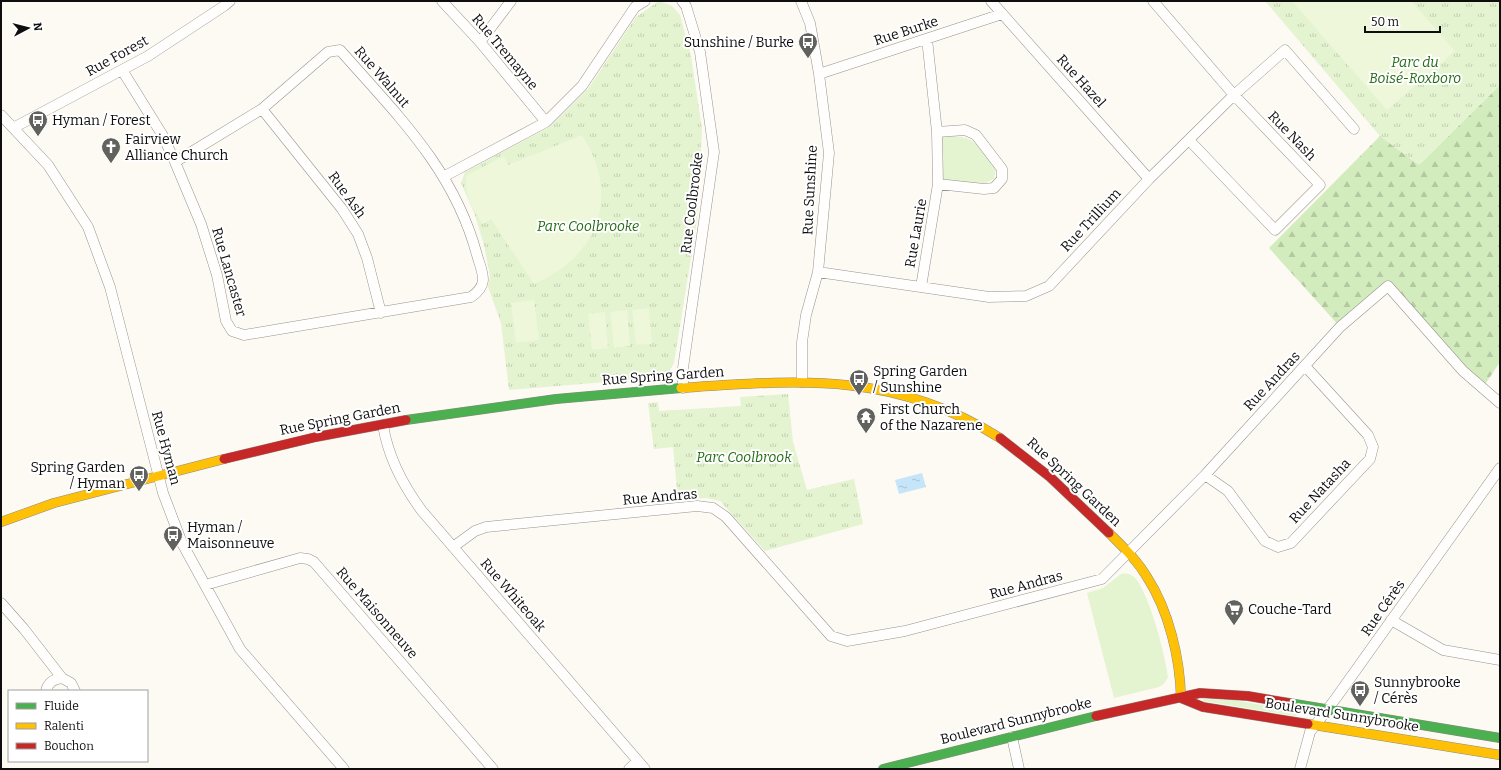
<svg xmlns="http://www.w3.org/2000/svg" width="1501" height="770" font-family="Bitter,serif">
<defs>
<pattern id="forest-firs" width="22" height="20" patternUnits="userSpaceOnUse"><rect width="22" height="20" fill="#d3ecbe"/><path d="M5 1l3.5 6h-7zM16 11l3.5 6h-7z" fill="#b4c9a2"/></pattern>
<pattern id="park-tufts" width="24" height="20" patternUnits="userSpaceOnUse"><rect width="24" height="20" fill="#e4f3d0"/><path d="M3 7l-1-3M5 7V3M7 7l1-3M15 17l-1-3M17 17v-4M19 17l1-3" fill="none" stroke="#c2cfb1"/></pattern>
<pattern id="water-ripples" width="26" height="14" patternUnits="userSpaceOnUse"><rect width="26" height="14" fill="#c6e5f8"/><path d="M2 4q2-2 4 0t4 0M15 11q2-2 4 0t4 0" fill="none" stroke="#a9c3d3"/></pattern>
</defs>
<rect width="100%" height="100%" fill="#fcfaf2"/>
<!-- grass -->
<path fill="#e4f3d0" d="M942,135c36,2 33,7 54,33l-2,11 -13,6 -38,-4z
M1121,574c5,-1 9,0 12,2 15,12 33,81 35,101l-4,7 -5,3 -45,11 -27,-105 16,-5z
M1203,699l30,1 64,11 1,2 -2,3 -93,-15z"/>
<!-- forest -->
<path fill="url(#forest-firs)" d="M1500,85v277l-18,27 -94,-103 -48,41 -71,-79 111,-112 39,29z"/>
<!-- park -->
<path fill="url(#park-tufts)" d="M659,1l13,5 8,9 11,41 11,73 -5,91 -23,143 -8,14 -157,13 -8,-67 -13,-36 2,-11 -6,-31 -9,-30 -14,-32 4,-11 86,-46 37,-37 48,-72z
M1265,1h235v84l-81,80 -39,-29z
M788,394l5,48 14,48 47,-11 9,45 -98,27 -45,-50 -14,-3 -28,2 -5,-53 -19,2 -6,-46 10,-1 1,9 82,-5 -1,-9z"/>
<!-- pitch -->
<path fill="#eef7da" d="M1292,1h119l44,50 -68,59z
M582,135c39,61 17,121 -48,149l-43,-65 -8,5c-10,-15 -20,-31 -16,-49l37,-19 4,9z
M534,300l5,40 -23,3 -5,-40z
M649,308l3,36 -16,1 -4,-35z
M627,310l3,36 -16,2 -4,-36z
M605,312l3,36 -16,2 -4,-36z"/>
<!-- water -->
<path fill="url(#water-ripples)" d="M922,473l4,14 -27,7 -4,-14z"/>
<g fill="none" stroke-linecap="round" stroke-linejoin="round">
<!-- street casing -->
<g stroke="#959491" stroke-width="11">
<path id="street" d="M442,1l38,41 66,80
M682,1l4,5 14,46 14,100 -31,216v20
M801,1l9,22 9,51 10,79 -11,119 -12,43 -4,27v40
M991,1l158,178
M927,39l10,93 1,52 46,5 10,-1 8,-9v-10l-26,-34 -11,-5 -28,2
M480,42l31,-41
M122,70l41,66 12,26 26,62 16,51 9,46 6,10 12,4 227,-38c19,-13 11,-24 6,-42 -23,-86 -80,-140 -137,-205l-12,2 -66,57 -87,53
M819,74l183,-60
M262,109l80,100 16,25 9,24 14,55
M1,115l47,50 40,62 22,60 53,206 19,50 58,106 104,120
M13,128l135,-72 76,-50 6,-5
M1189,140l86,90 45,-45 -86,-90 51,-45 69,79
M445,176l101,-54 36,-36 53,-79 10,-6
M818,272l171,25 37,-1 23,-10 100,-107 85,-84 -81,-94
M921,287l17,-103
M383,425c5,32 19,59 39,86l223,258
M1205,475l23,16 37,50 13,6 13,-4 79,-84 3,-12 -5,-12 -63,-69
M453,547l22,-16 11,-4 211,-21 16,2 13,9 105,119 16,5 58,-10 197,-52 103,-104 135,-148 48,-41 75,85 37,32
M205,585l95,-27 8,1 6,3 179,207
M1,603l23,26 38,49
M1391,620l52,30 57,10
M46,691c2,-9 8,-12 16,-13l9,5 4,8
M1012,737l7,32
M629,769l9,-8
M1300,769l10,-37 26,-34 164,-230"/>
</g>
<!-- fast casing -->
<g stroke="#8c8b87" stroke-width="10">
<path id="fast" d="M406,420l150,-21 125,-11
M1289,703l211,35
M883,769l213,-53"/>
</g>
<!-- slow casing -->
<g stroke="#8c8b87" stroke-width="10">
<path id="slow" d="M681,388c119,-8 213,-17 319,50
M1,522l53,-19 170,-44
M1109,533c14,14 28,27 38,44 22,34 33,81 34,121
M1308,724l192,31"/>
</g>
<!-- jam casing -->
<g stroke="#8c8b87" stroke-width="10">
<path id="jam" d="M1000,438l50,39 59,56
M224,459l92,-22 90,-17
M1181,698l22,9 105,17
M1096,716l104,-23 48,3 41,7"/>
</g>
<!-- street -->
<use href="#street" stroke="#fffefd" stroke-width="10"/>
<!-- fast -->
<use href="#fast" stroke="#4caf50" stroke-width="9"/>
<!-- slow -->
<use href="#slow" stroke="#ffc107" stroke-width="9"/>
<!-- jam -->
<use href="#jam" stroke="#c62828" stroke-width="9"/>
</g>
<!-- icons -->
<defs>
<g id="bus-pin" transform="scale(1)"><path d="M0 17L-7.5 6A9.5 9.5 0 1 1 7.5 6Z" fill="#61615e" stroke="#fff"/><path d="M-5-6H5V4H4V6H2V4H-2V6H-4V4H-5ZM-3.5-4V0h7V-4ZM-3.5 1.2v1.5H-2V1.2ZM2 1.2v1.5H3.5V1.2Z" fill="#fff"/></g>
<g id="church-pin" transform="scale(1)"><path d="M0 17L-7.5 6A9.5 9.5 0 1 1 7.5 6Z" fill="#61615e" stroke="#fff"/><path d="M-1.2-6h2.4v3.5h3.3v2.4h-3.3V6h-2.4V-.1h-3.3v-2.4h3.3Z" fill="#fff"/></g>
<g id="temple-pin" transform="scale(1)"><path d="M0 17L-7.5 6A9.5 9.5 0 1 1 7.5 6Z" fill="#61615e" stroke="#fff"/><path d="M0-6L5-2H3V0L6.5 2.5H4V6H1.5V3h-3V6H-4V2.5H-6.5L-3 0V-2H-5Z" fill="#fff"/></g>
<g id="supermarket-pin" transform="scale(1)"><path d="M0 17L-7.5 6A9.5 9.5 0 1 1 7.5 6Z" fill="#61615e" stroke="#fff"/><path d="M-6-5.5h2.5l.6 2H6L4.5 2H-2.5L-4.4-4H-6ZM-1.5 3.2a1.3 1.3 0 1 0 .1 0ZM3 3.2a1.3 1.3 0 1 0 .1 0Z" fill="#fff"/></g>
</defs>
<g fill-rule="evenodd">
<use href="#bus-pin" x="808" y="42"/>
<use href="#bus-pin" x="38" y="120"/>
<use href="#church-pin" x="111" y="147"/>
<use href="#bus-pin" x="859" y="379"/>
<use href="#temple-pin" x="866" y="417"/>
<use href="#bus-pin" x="139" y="475"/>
<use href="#bus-pin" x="173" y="535"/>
<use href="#supermarket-pin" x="1234" y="609"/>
<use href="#bus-pin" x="1360" y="690"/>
</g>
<g text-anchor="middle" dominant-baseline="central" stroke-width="4" stroke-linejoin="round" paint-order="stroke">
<!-- street labels -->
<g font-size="14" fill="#0e0e0e" stroke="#fff">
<text transform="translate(906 31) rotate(-18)">Rue Burke</text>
<text transform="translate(505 52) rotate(50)">Rue Tremayne</text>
<text transform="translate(117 56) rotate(-29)">Rue Forest</text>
<text transform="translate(382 77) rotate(49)">Rue Walnut</text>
<text transform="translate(1081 81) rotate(48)">Rue Hazel</text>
<text transform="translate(1292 136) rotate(46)">Rue Nash</text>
<text transform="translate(810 190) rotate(-87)">Rue Sunshine</text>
<text transform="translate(347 195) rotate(54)">Rue Ash</text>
<text transform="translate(692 203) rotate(-83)">Rue Coolbrooke</text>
<text transform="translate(1091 220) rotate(-47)">Rue Trillium</text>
<text transform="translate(916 233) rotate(-80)">Rue Laurie</text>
<text transform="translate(229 272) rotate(74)">Rue Lancaster</text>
<text transform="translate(663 376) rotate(-4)">Rue Spring Garden</text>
<text transform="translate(1272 381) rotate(-47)">Rue Andras</text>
<text transform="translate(340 419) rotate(-11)">Rue Spring Garden</text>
<text transform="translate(166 448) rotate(75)">Rue Hyman</text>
<text transform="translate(1074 482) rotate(43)">Rue Spring Garden</text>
<text transform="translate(1320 491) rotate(-47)">Rue Natasha</text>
<text transform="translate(660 497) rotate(-5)">Rue Andras</text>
<text transform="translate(1026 585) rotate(-15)">Rue Andras</text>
<text transform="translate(513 595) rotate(49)">Rue Whiteoak</text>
<text transform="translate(1383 608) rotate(-55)">Rue Cérès</text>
<text transform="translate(377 613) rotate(49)">Rue Maisonneuve</text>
<text transform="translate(1342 715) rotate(9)">Boulevard Sunnybrooke</text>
<text transform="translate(1016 721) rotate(-14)">Boulevard Sunnybrooke</text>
</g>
<!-- poi labels -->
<g font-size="14" fill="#0e0e0e" stroke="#fff" text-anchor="start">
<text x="794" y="42" text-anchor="end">Sunshine / Burke</text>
<text x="52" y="120">Hyman / Forest</text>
<text x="125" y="139">Fairview<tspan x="125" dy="16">Alliance Church</tspan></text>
<text x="873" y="371">Spring Garden<tspan x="873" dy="16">/ Sunshine</tspan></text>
<text x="880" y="409">First Church<tspan x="880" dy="16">of the Nazarene</tspan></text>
<text x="125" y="467" text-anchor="end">Spring Garden<tspan x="125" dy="16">/ Hyman</tspan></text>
<text x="187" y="527">Hyman /<tspan x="187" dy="16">Maisonneuve</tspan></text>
<text x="1248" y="609">Couche-Tard</text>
<text x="1374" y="682">Sunnybrooke<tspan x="1374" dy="16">/ Cérès</tspan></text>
</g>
<!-- park labels -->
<g font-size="14" font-style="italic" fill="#266c18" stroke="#fff">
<text x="1415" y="62">Parc du<tspan x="1415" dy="16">Boisé-Roxboro</tspan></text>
<text x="588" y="226">Parc Coolbrooke</text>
<text x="744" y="457">Parc Coolbrook</text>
</g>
</g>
<!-- border -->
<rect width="1501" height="770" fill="none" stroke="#0e0e0e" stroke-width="4"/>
<!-- legend -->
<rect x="8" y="690" width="140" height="72" fill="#ffffff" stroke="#9f9f9f"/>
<rect x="16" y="703" width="20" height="6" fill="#4caf50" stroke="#9f9f9f"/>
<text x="44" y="710" font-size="12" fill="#0e0e0e">Fluide</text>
<rect x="16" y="723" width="20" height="6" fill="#ffc107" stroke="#9f9f9f"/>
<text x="44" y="730" font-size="12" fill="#0e0e0e">Ralenti</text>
<rect x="16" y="743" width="20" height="6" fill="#c62828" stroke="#9f9f9f"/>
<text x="44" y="750" font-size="12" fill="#0e0e0e">Bouchon</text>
<!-- north arrow -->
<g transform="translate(28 28) rotate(83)" stroke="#ffffff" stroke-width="3" paint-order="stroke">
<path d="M0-3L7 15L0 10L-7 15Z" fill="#0e0e0e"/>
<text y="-6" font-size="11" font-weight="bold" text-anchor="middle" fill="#0e0e0e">N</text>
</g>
<!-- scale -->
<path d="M1365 26v6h75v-6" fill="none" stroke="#0e0e0e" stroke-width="2"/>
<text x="1371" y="26" font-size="12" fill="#0e0e0e" stroke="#ffffff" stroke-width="3" paint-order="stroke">50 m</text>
</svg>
